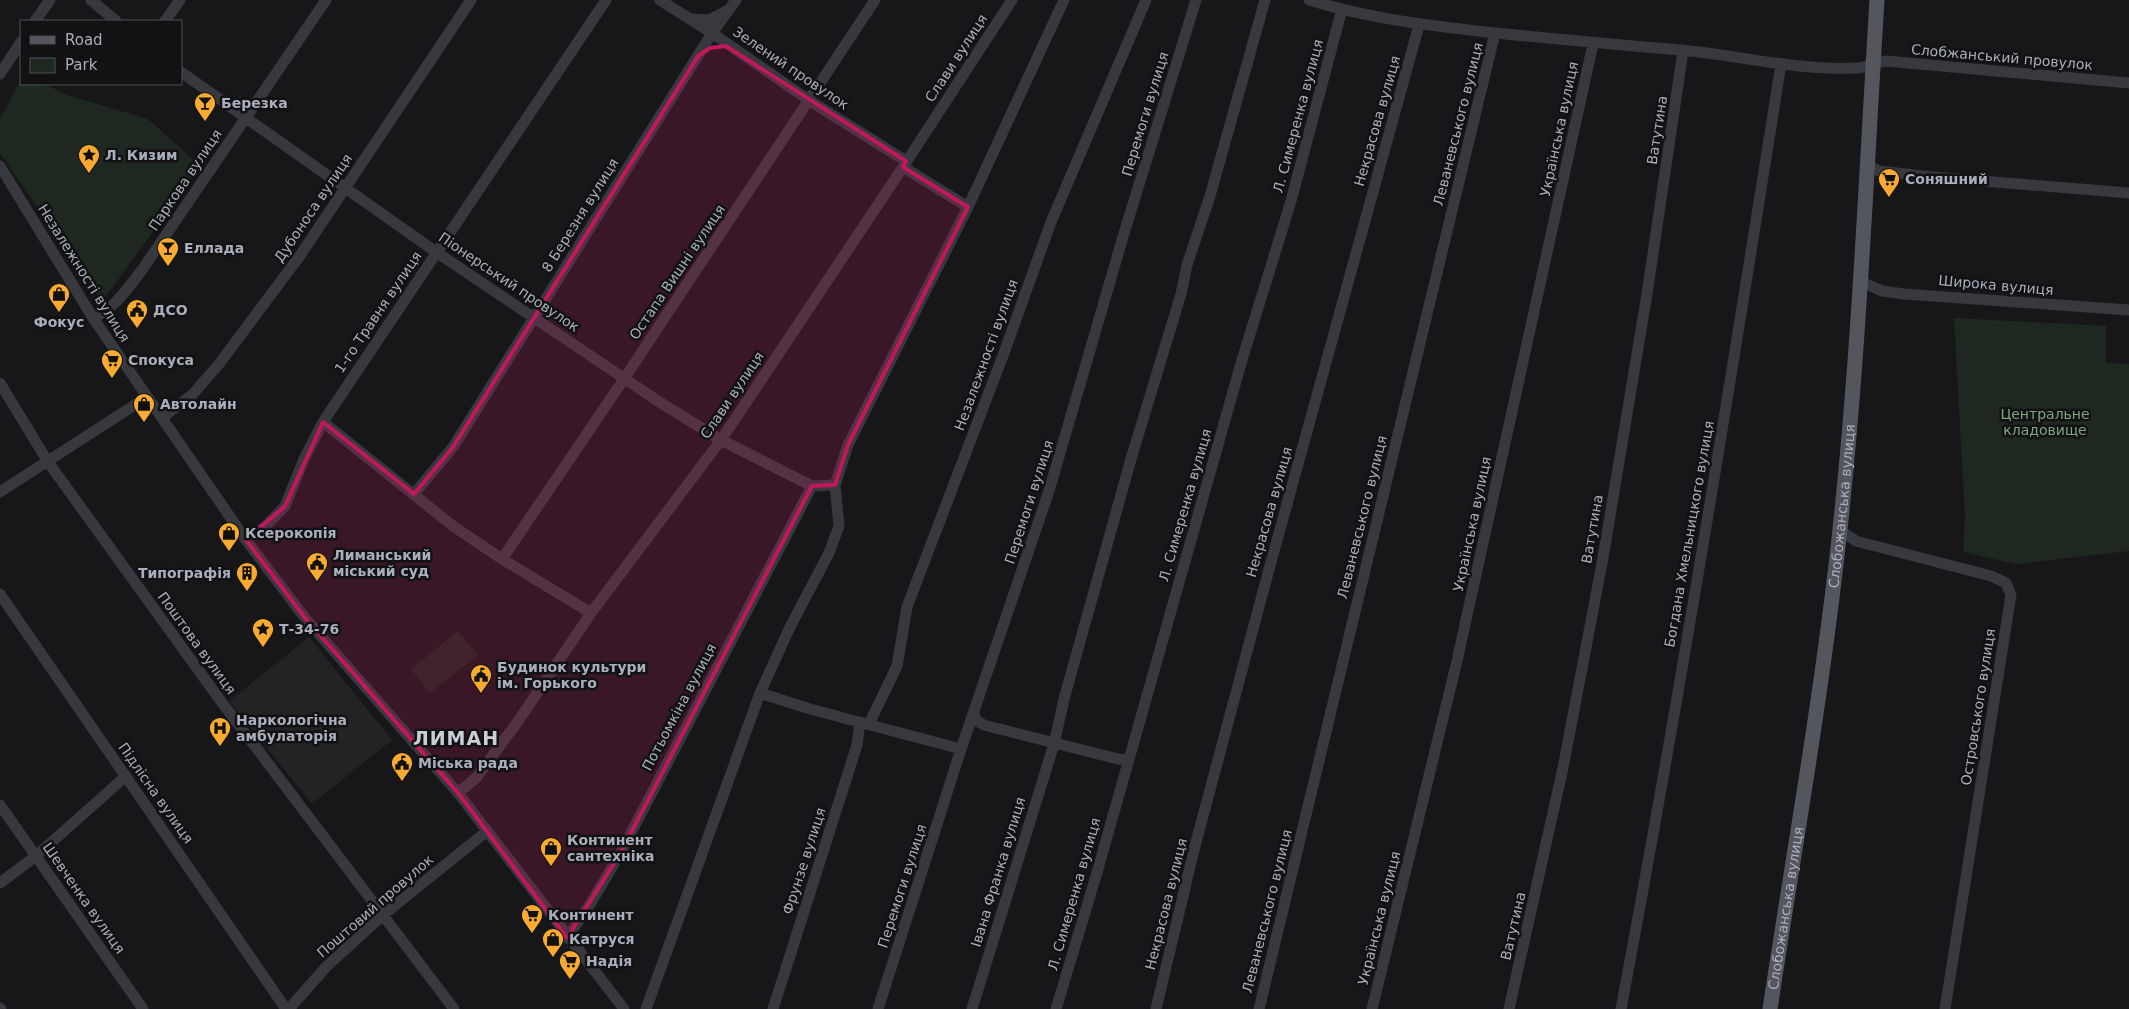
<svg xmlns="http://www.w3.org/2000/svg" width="2129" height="1009" font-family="'DejaVu Sans',sans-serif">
<rect width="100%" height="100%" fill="#171719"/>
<!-- built -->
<path fill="#232326" d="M309,637l83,103 -80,64 -83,-103z"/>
<!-- green -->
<path fill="#1f2820" d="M21,80v4h23l26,12 78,23 52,47 -98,136 -102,-149v-34z
M1954,318l152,8v37l23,1v187l-113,13 -53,-12 2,-35z
M458,631l20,24 -48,38 -19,-24z"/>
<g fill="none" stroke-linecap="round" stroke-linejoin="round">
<!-- minor -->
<path stroke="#38393e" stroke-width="11" d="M91,0l25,21
M660,0l52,33 98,68 96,60
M1309,0c61,19 124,26 186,33 62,6 123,12 185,17 58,5 117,21 177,18 9,0 19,-6 29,-7l243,22
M692,19l17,1 17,-9
M35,21l15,-21
M165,21l15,-21
M181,72l255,180 225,151 60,37 91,46 23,-1
M0,74l21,-32
M0,166l93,152 153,222 59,78 153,175 166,216
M1869,166l10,5 44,5 206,17
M903,167l65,40
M1862,282l20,9 22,3 225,16
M93,318c23,-11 34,-29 49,-48l184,-270
M0,383l48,79 172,238 234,309
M162,418l31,-24 26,-30 80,-107 172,-257
M323,422l130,104 49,33 89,54
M0,492l147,-95
M414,494l39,-47 259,-414 24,-33
M1840,530l16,11 135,35 15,7 5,12 -66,414
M246,540l20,-14 19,-20 19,-47 19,-37 283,-422
M502,559l122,-180 251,-379
M0,594l286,415
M760,693l50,16 151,40
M974,715l3,6 7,4 134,34 9,1
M869,724l28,-58 10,-59 97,-254 47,-131 95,-222
M458,793l18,-15 43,-58 72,-107 130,-173 182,-273 109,-167
M0,805l143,204
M0,883l36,-27 90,-80
M567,938l22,-32 31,-52 192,-368
M0,1008l1,1
M289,1009l37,-42 57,-52 103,-83
M646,1009l114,-316 30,-66 39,-74 10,-27 -4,-41 13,-40 120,-238 96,-207
M773,1009l84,-264 3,-23
M878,1009l83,-260 88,-258 76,-261 71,-230
M972,1009l82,-265 10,-45 67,-240 50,-165 6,-29 23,-69 55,-196
M1056,1009l40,-133 146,-516 49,-159 51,-192
M1156,1009l39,-163 73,-273 151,-548
M1259,1009l236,-976
M1372,1009l85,-348 136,-617
M1509,1009l54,-241 40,-210 44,-264 36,-243
M1621,1009c59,-314 110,-630 160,-945"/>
<!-- major -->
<path stroke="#54565e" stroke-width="15" id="s1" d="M1770,1009c24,-159 53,-320 70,-480 19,-176 26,-352 37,-529"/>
</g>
<!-- marked area -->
<path fill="#c2185b" fill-opacity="0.2" stroke="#c2185b" stroke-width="4" stroke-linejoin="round" d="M726,46l180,115 -3,6 65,40 -120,238 -13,40 -23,1 -192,368 -53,84 -109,-145 -153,-175 -59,-78 39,-34 38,-84 91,72 39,-47 245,-391 12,-8z"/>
<!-- icons -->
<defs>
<g id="bar-pin" transform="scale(1.125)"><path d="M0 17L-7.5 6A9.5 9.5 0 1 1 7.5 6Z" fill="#f8ab30" stroke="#121214"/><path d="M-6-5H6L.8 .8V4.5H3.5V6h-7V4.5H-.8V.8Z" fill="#111"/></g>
<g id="sight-pin" transform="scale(1.125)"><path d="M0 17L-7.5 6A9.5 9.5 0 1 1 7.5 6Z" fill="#f8ab30" stroke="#121214"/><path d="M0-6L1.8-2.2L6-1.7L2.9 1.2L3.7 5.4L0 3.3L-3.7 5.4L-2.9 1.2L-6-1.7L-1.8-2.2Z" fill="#111"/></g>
<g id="supermarket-pin" transform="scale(1.125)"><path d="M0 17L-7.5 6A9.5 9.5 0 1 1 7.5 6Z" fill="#f8ab30" stroke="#121214"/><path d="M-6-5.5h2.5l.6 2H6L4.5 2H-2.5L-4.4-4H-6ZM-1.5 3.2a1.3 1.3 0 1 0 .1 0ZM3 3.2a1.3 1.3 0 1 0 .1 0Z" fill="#111"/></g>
<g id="shop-pin" transform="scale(1.125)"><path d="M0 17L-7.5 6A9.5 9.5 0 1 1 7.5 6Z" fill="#f8ab30" stroke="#121214"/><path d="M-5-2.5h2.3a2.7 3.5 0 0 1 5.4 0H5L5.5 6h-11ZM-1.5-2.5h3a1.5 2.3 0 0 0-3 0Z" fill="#111"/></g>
<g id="civic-pin" transform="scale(1.125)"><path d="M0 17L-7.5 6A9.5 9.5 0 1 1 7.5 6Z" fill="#f8ab30" stroke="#121214"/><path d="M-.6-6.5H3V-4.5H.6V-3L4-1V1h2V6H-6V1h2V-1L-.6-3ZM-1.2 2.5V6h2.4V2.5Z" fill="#111"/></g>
<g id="building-pin" transform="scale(1.125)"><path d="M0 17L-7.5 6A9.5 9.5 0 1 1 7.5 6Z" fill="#f8ab30" stroke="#121214"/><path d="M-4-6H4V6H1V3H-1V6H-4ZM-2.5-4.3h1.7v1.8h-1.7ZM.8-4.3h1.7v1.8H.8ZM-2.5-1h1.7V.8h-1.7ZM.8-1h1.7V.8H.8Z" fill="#111"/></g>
<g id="hospital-pin" transform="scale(1.125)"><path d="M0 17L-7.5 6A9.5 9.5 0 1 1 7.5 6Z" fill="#f8ab30" stroke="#121214"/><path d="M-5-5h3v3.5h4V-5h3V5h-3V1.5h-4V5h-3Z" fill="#111"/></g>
</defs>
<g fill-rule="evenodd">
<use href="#bar-pin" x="205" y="103"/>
<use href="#sight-pin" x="89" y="155"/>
<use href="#supermarket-pin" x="1889" y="179"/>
<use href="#bar-pin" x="168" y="248"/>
<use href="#shop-pin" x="59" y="294"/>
<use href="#civic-pin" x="137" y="310"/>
<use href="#supermarket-pin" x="112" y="360"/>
<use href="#shop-pin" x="144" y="404"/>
<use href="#shop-pin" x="229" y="533"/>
<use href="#civic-pin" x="317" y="563"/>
<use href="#building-pin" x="247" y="573"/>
<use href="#sight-pin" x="263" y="629"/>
<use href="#civic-pin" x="481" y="675"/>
<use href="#hospital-pin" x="220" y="728"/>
<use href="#civic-pin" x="402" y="763"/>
<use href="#shop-pin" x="551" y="848"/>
<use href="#supermarket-pin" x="532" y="915"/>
<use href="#shop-pin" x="553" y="939"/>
<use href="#supermarket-pin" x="570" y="961"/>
</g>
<g text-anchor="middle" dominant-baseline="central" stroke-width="5" stroke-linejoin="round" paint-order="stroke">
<!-- street labels -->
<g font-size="14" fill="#a9afba" stroke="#121214">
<text transform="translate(2002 57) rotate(5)">Слобжанський провулок</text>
<text transform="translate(956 58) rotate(-57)">Слави вулиця</text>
<text transform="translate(791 68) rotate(34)">Зелений провулок</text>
<text transform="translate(1145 114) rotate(-73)">Перемоги вулиця</text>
<text transform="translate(1298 116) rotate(-75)">Л. Симеренка вулиця</text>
<text transform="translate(1377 121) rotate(-74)">Некрасова вулиця</text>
<text transform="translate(1458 124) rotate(-76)">Леваневського вулиця</text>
<text transform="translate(1559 129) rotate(-78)">Українська вулиця</text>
<text transform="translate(1657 130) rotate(-81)">Ватутина</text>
<text transform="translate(185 180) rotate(-56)">Паркова вулиця</text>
<text transform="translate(313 208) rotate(-56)">Дубоноса вулиця</text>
<text transform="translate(580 215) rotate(-58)">8 Березня вулиця</text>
<text transform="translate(677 272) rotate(-56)">Остапа Вишні вулиця</text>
<text transform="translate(84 273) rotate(58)">Незалежності вулиця</text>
<text transform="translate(509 282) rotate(34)">Піонерський провулок</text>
<text transform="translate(1996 285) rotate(5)">Широка вулиця</text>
<text transform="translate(378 312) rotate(-56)">1-го Травня вулиця</text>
<text transform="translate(986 355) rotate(-70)">Незалежності вулиця</text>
<text transform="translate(732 395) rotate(-56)">Слави вулиця</text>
<text transform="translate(1029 502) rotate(-72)">Перемоги вулиця</text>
<text transform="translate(1185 505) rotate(-74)">Л. Симеренка вулиця</text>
<text stroke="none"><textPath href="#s1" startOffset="508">Слобожанська вулиця</textPath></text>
<text transform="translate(1269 512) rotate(-74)">Некрасова вулиця</text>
<text transform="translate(1362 517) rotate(-76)">Леваневського вулиця</text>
<text transform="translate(1472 524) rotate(-78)">Українська вулиця</text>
<text transform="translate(1592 529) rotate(-80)">Ватутина</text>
<text transform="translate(1689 534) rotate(-80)">Богдана Хмельницкого вулиця</text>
<text transform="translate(197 643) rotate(54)">Поштова вулиця</text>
<text transform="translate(679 707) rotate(-62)">Потьомкіна вулиця</text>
<text transform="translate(1978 707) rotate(-81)">Островського вулиця</text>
<text transform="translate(156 793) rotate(55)">Підлісна вулиця</text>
<text transform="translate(804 861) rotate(-72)">Фрунзе вулиця</text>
<text transform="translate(998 872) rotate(-73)">Івана Франка вулиця</text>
<text transform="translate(902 886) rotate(-72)">Перемоги вулиця</text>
<text transform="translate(1074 894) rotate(-74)">Л. Симеренка вулиця</text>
<text transform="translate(84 898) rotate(55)">Шевченка вулиця</text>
<text transform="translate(1166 904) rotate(-76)">Некрасова вулиця</text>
<text transform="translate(375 906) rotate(-41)">Поштовий провулок</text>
<text stroke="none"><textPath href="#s1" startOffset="102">Слобожанська вулиця</textPath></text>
<text transform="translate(1267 911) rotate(-76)">Леваневського вулиця</text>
<text transform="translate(1379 918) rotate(-76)">Українська вулиця</text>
<text transform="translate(1513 926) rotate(-77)">Ватутина</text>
</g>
<!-- poi labels -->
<g font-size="14" font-weight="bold" fill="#a9afba" stroke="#121214" text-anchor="start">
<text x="221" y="103">Березка</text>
<text x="105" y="155">Л. Кизим</text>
<text x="1905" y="179">Соняшний</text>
<text x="184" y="248">Еллада</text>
<text x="153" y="310">ДСО</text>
<text x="59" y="322" text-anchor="middle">Фокус</text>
<text x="128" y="360">Спокуса</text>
<text x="160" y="404">Автолайн</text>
<text x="245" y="533">Ксерокопія</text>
<text x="333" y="555">Лиманський<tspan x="333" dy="16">міський суд</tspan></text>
<text x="231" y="573" text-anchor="end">Типографія</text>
<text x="279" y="629">Т-34-76</text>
<text x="497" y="667">Будинок культури<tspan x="497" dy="16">ім. Горького</tspan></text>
<text x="236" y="720">Наркологічна<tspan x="236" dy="16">амбулаторія</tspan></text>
<text x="418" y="763">Міська рада</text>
<text x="567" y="840">Континент<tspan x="567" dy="16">сантехніка</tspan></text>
<text x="548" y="915">Континент</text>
<text x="569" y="939">Катруся</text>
<text x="586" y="961">Надiя</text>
</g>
<!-- park labels -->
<g font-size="14" fill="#7fa580" stroke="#121214">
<text x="2045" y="414">Центральне<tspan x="2045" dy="16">кладовище</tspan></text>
</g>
<!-- district labels -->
<g font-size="19" font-weight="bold" letter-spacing="1" fill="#caced5" stroke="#121214">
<text x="456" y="738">ЛИМАН</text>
</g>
</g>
<!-- legend -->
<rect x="20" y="20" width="162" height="65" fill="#121214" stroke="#4e5156"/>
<rect x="30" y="36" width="25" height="8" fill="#54565e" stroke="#4e5156"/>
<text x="65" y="45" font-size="15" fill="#a9afba">Road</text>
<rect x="30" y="58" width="25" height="15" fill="#1f2820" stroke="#4e5156"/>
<text x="65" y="70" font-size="15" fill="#a9afba">Park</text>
</svg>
